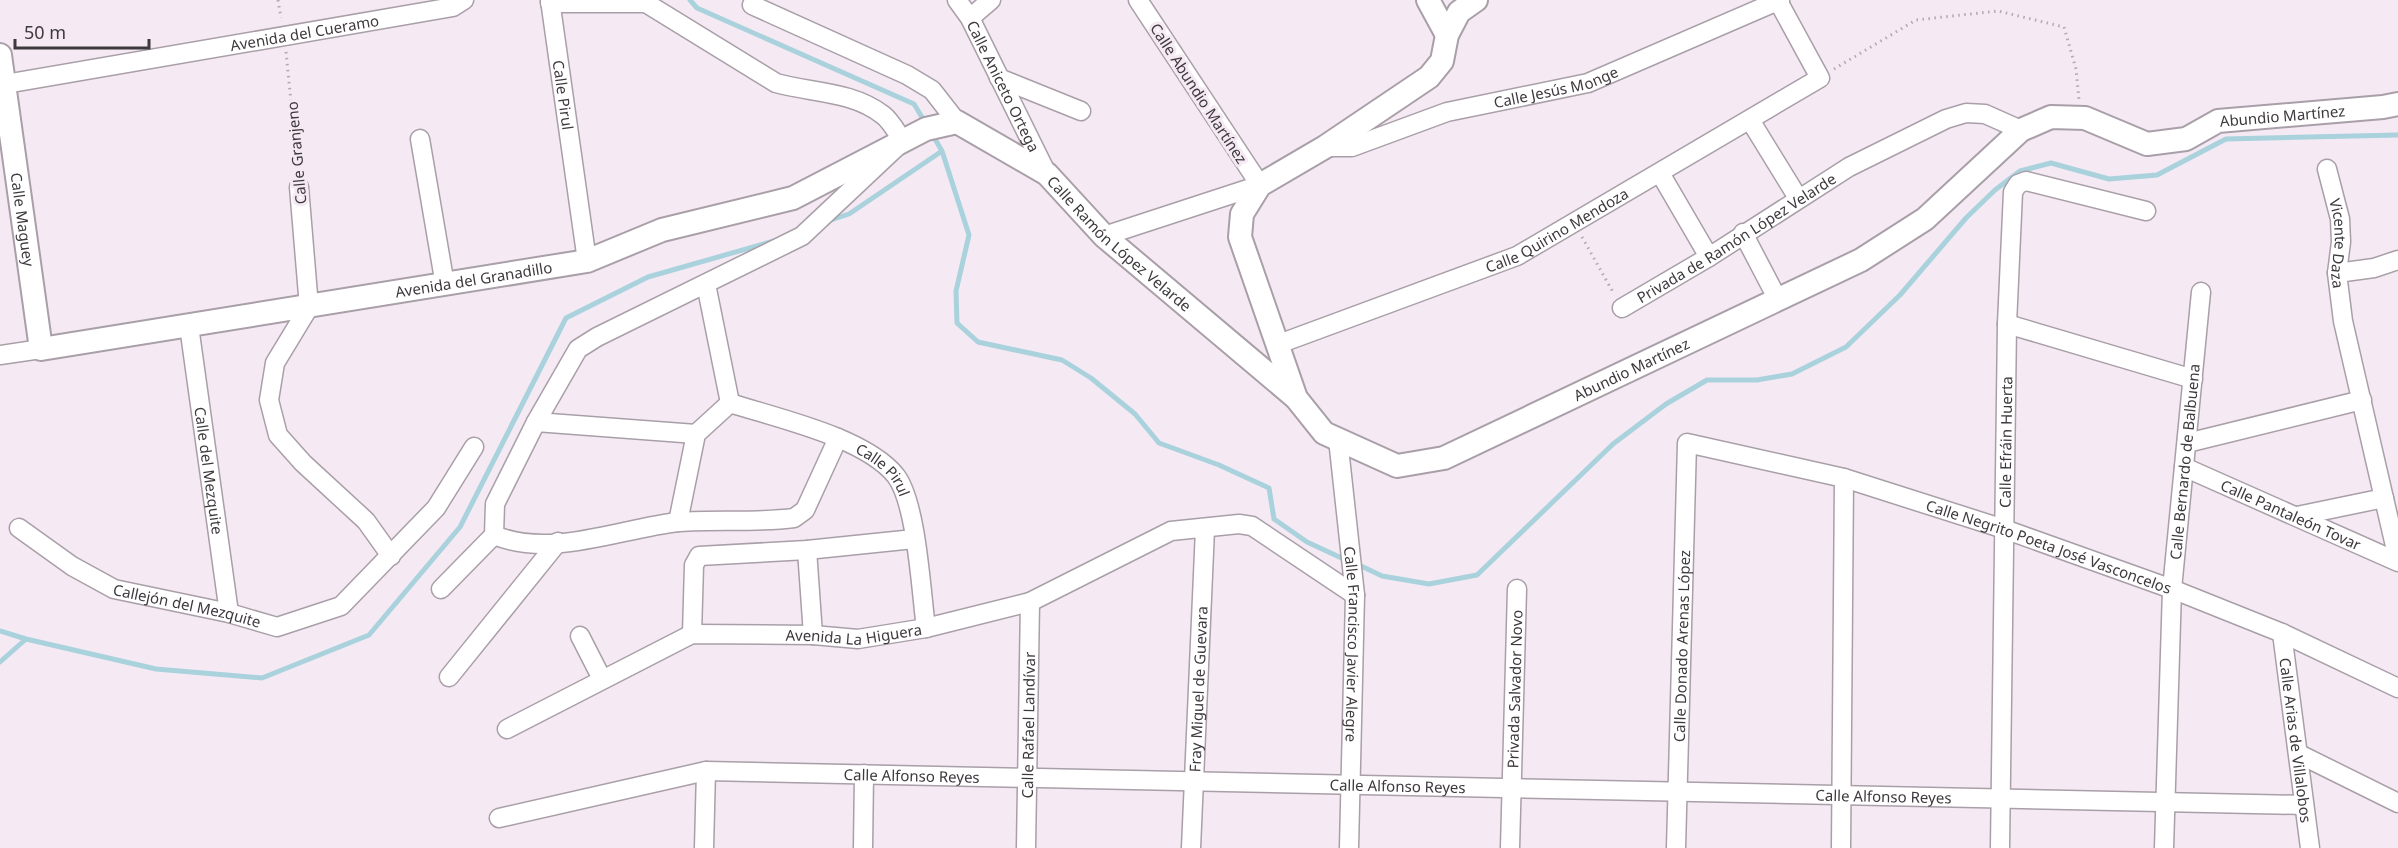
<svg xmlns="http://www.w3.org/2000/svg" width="2398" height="848" font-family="'Noto Sans',sans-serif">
<rect width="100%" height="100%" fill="#f5eaf4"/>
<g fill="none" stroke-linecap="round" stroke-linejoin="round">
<!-- stream -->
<path stroke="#a9d2dd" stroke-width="5" d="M690,0l7,8 217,96 12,20
M932,134l10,17 27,84 -13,56 1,32 21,19 84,18 29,18 44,36 24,29 60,22 50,23 5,31 33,23 41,19
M828,221l21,-7 93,-63
M1357,564l25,12 47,8 48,-9 136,-131 53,-40 41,-24h50l35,-6 54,-27 54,-52 66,-77 29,-28 25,-19 31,-8 58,16 48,-4 69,-36 172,-4
M0,631l26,8
M0,662l26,-23 130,30 106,9 107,-43 91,-108 106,-209 82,-41 126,-36"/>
<!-- minor casing -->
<g stroke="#a99fa8" stroke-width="21">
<g id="minor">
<path id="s1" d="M550,0l37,261"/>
<path id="s2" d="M957,0l13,18 77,156"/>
<path d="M752,5l155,70 25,15 25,32"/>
<path d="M970,18l21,-18"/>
<path d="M999,78l82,33"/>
<path id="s3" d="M0,85l453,-78 11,-7"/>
<path d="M1750,120l48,78"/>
<path d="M420,139l25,146"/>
<path id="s4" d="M1325,147h27l95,-35 141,-29 192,-83"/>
<path id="s5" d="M2327,169l13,50 1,23 -4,31 6,48 55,238"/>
<path d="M1660,173l49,84"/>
<path d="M299,187l10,120 -34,56 -6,37 9,35 25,28 63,58 25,35"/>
<path d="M1743,233l34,65"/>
<path d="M1104,236l156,-51 -122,-185"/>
<path d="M2337,273l37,-5 24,-8"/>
<path id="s6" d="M1622,308l87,-51 140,-90 97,-48 20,-6 19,1 36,16"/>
<path d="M2007,324l186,55"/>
<path id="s7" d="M189,326l40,287"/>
<path id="s8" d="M1276,345l241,-89 303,-178 -42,-77"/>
<path d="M0,355l41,-6"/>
<path id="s9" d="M730,403c46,15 135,34 166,73 21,28 25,116 30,152"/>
<path d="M536,422l160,12"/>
<path id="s10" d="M1338,439l17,156 -6,253"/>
<path d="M2187,443l175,-43"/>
<path id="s11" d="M2184,467l214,95"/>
<path d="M2297,516l87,-18"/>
<path d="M678,522l18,-88 34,-31 -24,-119"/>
<path id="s12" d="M19,528l53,38 42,23 115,24 48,14 64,-21 95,-98 38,-61"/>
<path d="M494,535c57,24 127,-7 185,-13 39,-3 77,1 115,-4l11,-8 33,-72"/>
<path d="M807,550l6,85"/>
<path d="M441,589l53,-54 1,-31 41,-82 42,-73 19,-12 205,-101 101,-95c-6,-8 -12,-20 -20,-26 -31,-24 -71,-22 -107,-32l-130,-80h-96"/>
<path id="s13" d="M2282,633l28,215"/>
<path d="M692,634l2,-69 5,-9 108,-6 107,-11"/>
<path d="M580,636l22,43"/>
<path d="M449,677l109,-135"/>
<path id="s14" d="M507,729l185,-95 121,1 45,4 68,-11 104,-26 141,-71 68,-7 13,2 103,69"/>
<path d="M2299,754l99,49"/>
<path id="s15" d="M499,818l207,-47 1598,34"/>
<path d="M704,848l2,-77"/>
<path d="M863,848l1,-74"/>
<path id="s16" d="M1026,848l4,-246"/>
<path id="s17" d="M1191,848l14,-319"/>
<path id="s18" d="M1510,848l7,-259"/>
<path id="s19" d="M1676,848l11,-405 157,35 160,51 168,60 110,44 116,55"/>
<path d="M1841,848l3,-370"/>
<path id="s20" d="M2000,848l7,-524 6,-132 5,-8 8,-3 120,30"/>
<path id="s21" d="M2164,848l8,-259 29,-297"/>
</g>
</g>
<!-- tertiary casing -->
<g stroke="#a99fa8" stroke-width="26">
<g id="tertiary">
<path d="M1428,0l19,35"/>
<path id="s22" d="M1476,0l-17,12 -12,23 -5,26 -13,16 -104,70 -65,38 -18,29 -2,23 56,161 28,35 73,33 47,-8 417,-198 64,-41 96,-89 30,-13 34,1 62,26 39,-5 32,-18 165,-14 15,-3"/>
<path id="s23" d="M0,55l41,294 546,-88 75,-31 131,-32 133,-69 31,-7 90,52 57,62 191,161"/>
</g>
</g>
<!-- path -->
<path stroke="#b2a9b1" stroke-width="3" stroke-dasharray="1.5 4.5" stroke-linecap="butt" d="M278,0l3,18
M286,52l12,119
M1834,69l82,-49 82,-9 66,16 12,42 3,31
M1582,237l32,57"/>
<!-- minor -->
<use href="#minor" stroke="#fff" stroke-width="18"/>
<!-- tertiary -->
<use href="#tertiary" stroke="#fff" stroke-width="22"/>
</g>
<g text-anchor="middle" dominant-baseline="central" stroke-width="6" stroke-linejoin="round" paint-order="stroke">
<!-- street labels -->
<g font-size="15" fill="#3d393d" stroke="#f5eaf4">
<text stroke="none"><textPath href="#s3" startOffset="309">Avenida del Cueramo</textPath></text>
<text stroke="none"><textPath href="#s2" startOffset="98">Calle Aniceto Ortega</textPath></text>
<text stroke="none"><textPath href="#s4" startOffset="240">Calle Jesús Monge</textPath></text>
<text transform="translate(1199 93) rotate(57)">Calle Abundio Martínez</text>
<text stroke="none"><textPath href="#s1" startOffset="96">Calle Pirul</textPath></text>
<text stroke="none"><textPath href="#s22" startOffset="1638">Abundio Martínez</textPath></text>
<text transform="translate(296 153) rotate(-95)">Calle Granjeno</text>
<text stroke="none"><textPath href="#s23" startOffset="166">Calle Maguey</textPath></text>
<text stroke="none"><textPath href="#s8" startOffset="304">Calle Quirino Mendoza</textPath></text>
<text stroke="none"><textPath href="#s6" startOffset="134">Privada de Ramón López Velarde</textPath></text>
<text stroke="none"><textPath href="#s23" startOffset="1452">Calle Ramón López Velarde</textPath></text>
<text stroke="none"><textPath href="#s5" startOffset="76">Vicente Daza</textPath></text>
<text stroke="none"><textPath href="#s23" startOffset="735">Avenida del Granadillo</textPath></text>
<text stroke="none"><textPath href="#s22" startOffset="902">Abundio Martínez</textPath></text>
<text stroke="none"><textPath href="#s20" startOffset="406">Calle Efráin Huerta</textPath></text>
<text stroke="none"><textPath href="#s21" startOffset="387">Calle Bernardo de Balbuena</textPath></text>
<text stroke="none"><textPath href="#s7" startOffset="146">Calle del Mezquite</textPath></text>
<text stroke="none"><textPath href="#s9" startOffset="170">Calle Pirul</textPath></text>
<text stroke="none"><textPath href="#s11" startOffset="117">Calle Pantaleón Tovar</textPath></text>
<text stroke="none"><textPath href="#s19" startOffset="782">Calle Negrito Poeta José Vasconcelos</textPath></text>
<text stroke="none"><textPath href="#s12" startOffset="188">Callejón del Mezquite</textPath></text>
<text stroke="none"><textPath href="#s14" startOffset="370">Avenida La Higuera</textPath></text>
<text stroke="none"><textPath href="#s10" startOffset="206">Calle Francisco Javier Alegre</textPath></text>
<text stroke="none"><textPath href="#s19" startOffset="202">Calle Donado Arenas López</textPath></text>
<text stroke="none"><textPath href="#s18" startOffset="159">Privada Salvador Novo</textPath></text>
<text stroke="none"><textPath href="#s17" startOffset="159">Fray Miguel de Guevara</textPath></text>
<text stroke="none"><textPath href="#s16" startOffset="123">Calle Rafael Landívar</textPath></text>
<text stroke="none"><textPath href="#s13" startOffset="108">Calle Arias de Villalobos</textPath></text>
<text stroke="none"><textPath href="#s15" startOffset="418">Calle Alfonso Reyes</textPath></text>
<text stroke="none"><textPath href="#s15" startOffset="904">Calle Alfonso Reyes</textPath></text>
<text stroke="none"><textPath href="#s15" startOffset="1390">Calle Alfonso Reyes</textPath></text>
</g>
</g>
<!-- scale -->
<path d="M15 39v9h134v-9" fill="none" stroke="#3d393d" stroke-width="3"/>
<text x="24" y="39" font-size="18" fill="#3d393d" stroke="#f5eaf4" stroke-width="4.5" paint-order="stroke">50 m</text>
</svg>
